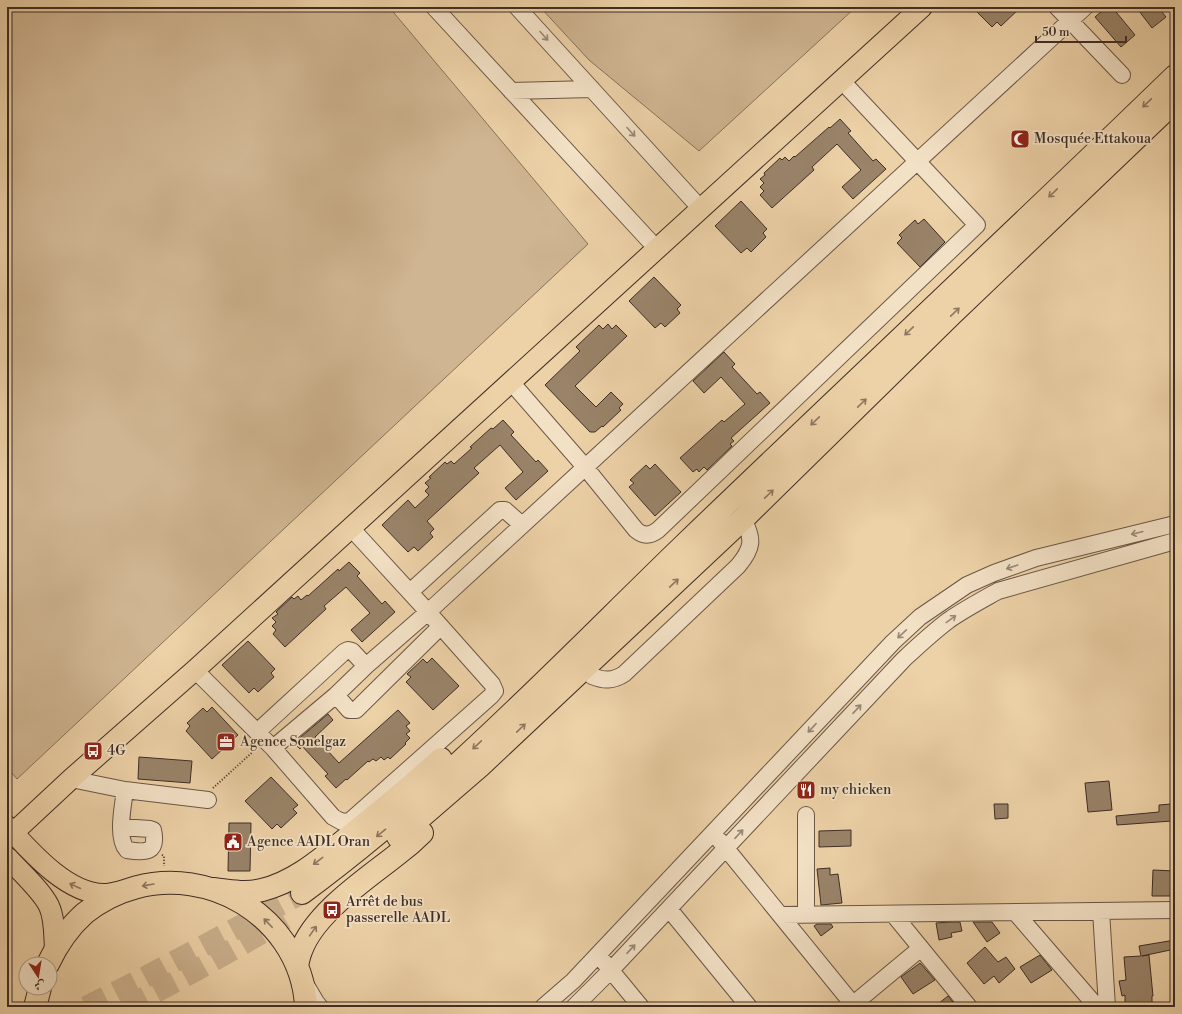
<svg xmlns="http://www.w3.org/2000/svg" width="1182" height="1014" font-family="'Libre Bodoni',Amiri,serif">
<rect width="100%" height="100%" fill="#edd1a7"/>
<filter id="stains"><feTurbulence type="fractalNoise" baseFrequency=".005" numOctaves="4"/><feColorMatrix values="0 0 0 0 .2 0 0 0 0 .09 0 0 0 0 .02 0 0 0 .5 -.17"/></filter>
<radialGradient id="worn" r=".72"><stop offset=".6" stop-color="#630" stop-opacity="0"/><stop offset="1" stop-color="#630" stop-opacity=".3"/></radialGradient>
<!-- green -->
<path fill="#cfb591" stroke="#87725b" d="M7,7h382l199,237 -571,535 -10,-12z
M540,7h316l-157,144 -110,-91z"/>
<!-- building -->
<path fill="#998369" stroke="#3f2e25" d="M972,7h49l-20,19 -4,-4 -5,5z
M1107,7h5l23,28 -14,12 -26,-30z
M1136,7h22l8,10 -14,11z
M840,119l11,12 -3,2 25,28 3,-2 10,10 -33,30 -11,-12 19,-17 -24,-26 -25,23 2,3 -42,38 -12,-13 4,-4 -4,-4 4,-4 -4,-4 5,-4 -1,-2 16,-15 2,2 3,-3 4,4 5,-5 1,1 34,-30 1,1z
M741,201l26,28 -4,4 3,4 -15,15 -4,-4 -6,5 -26,-27z
M924,219l21,23 -25,25 -23,-24 5,-5 -3,-3 16,-15 3,4z
M654,277l27,28 -4,4 3,4 -15,14 -4,-4 -6,5 -26,-27z
M608,324l4,5 4,-4 11,11 -52,50 21,21 15,-15 12,12 -4,4 2,2 -18,17 -1,-1 -7,6h-5l-45,-47 35,-34 -4,-4 23,-22 4,4z
M724,352l11,12 -3,3 25,27 3,-2 10,11 -39,35 3,3 -4,3 2,2 -25,24 -3,-3 -5,5 -2,-3 -4,3 -13,-14 42,-38 2,2 21,-18 -24,-27 -17,16 -11,-12z
M503,420l11,12 -3,3 25,27 2,-2 10,11 -32,29 -11,-12 18,-16 -23,-27 -26,23 5,5 -52,48 7,8 -4,4 3,4 -15,14 -4,-4 -6,5 -26,-27 26,-25 7,8 14,-13 -4,-4 4,-4 -4,-4 6,-5 -2,-1 16,-15 2,2 4,-3 3,3 18,-16 -2,-1 21,-19 2,1z
M655,464l26,28 -26,24 -26,-29 5,-4 -4,-3 16,-15 4,4z
M349,562l11,11 -3,3 25,28 3,-3 10,11 -33,30 -11,-12 19,-17 -24,-26 -22,19 2,3 -41,38 -12,-13 3,-4 -4,-4 4,-4 -4,-4 6,-4 -2,-2 16,-15 2,2 4,-3 3,4 6,-5 1,1 30,-27 1,2z
M248,641l27,28 -4,4 3,4 -16,15 -4,-4 -5,5 -27,-28z
M432,658l27,28 -26,24 -27,-28 5,-5 -4,-3 16,-15 4,4z
M212,707l26,28 -26,24 -26,-28 4,-5 -3,-3 16,-15 4,4z
M398,710l12,13 -4,3 4,5 -4,3 4,4 -5,5 1,1 -16,15 -2,-2 -4,3 -3,-3 -5,4 -3,-2 -4,3 -1,-1 -21,19 -1,-1 -10,9 -11,-12 3,-2 -26,-28 -2,3 -6,-6 34,-29 5,6 -18,17 24,26z
M139,757l53,4 -2,22 -52,-4z
M271,777l27,28 -5,4 4,4 -16,15 -4,-4 -5,5 -27,-28z
M1109,781l3,29 -24,2 -3,-29z
M994,804h14v14l-13,1z
M1171,804l1,17 -55,4 -1,-9 43,-4v-7z
M229,823h22l-1,48h-22z
M851,830v16l-32,1v-16z
M830,868v7l8,-1 4,29 -21,2 -4,-36z
M1153,870l22,1v25h-23z
M951,922h9l2,9 -11,2 1,4 -13,3 -3,-17z
M973,922h19l8,11 -13,9z
M817,924h14l2,3 -12,9 -7,-10z
M1175,940v9l-33,7 7,-1 4,41h-1v11h-27v-12l-3,1 -3,-15 7,-1 -2,-23 17,-1 -2,-10z
M985,947l13,15 8,-5 9,12 -16,14 -5,-7 -10,8 -17,-21z
M1040,955l12,15 -21,13 -11,-16z
M920,963l15,17 -22,14 -12,-17z
M948,996l9,11h-23z"/>
<g fill="none" stroke-linecap="round" stroke-linejoin="round">
<!-- highway-tunnel -->
<path stroke="#cab08d" stroke-width="22" stroke-dasharray="22 11" stroke-linecap="butt" d="M86,1007l54,-27 162,-87
M126,1007c54,-27 107,-57 159,-88"/>
<!-- minor casing -->
<g stroke="#6a5746" stroke-width="18">
<path id="minor" d="M434,7l223,242
M517,7l184,202
M1057,7l65,68
M511,91l81,-2
M511,382l74,85 51,63c7,6 14,6 22,0l319,-305 -136,-145
M410,592l90,-82h5l17,15
M195,670l78,78 63,-53 30,-29 62,-54 657,-605
M592,676c12,5 21,5 32,-2l114,-108c15,-18 16,-27 5,-47
M336,695l13,15h7l84,-83
M257,732l87,-80 4,-2 4,1 14,15
M273,748l60,69 9,5 8,-1 141,-125 4,-5 -3,-7 -64,-72 -77,-84
M71,779l54,11 83,10
M121,827l29,2 3,1c5,23 -7,23 -26,20 -11,-12 -4,-44 -2,-60
M720,841l135,166
M669,909l80,98
M1101,911l6,96
M1015,912l82,95
M893,914l76,93
M781,915l394,-5
M806,915v-100
M604,962l37,45
M306,985l10,17 4,5
M543,1007l30,-26 320,-339 27,-25 47,-32 27,-12 42,-15 139,-34
M574,1007l37,-37 293,-311c15,-14 29,-27 45,-39 16,-11 33,-20 49,-29l177,-50
M850,1007l71,-59"/>
</g>
<!-- major casing -->
<g stroke="#3f2e25" stroke-width="22">
<path id="major" d="M7,826c23,25 60,68 97,68 6,0 12,-2 18,-3
M13,833l58,-54 124,-109 727,-663
M7,857c12,13 35,34 42,49 6,13 5,30 6,43"/>
</g>
<!-- highway casing -->
<g stroke="#3f2e25" stroke-width="24">
<path id="highway" d="M398,837l81,-70 264,-248 208,-204 224,-214
M213,889c16,2 33,5 49,1 33,-8 60,-32 85,-52 33,-26 64,-52 94,-79
M302,893c139,-102 258,-228 382,-348 163,-157 329,-312 491,-469
M48,964c9,-19 21,-37 37,-51 62,-50 154,-36 199,29 13,19 21,42 22,65
M297,966c1,-5 2,-10 4,-15 14,-39 67,-73 98,-98 8,-6 16,-13 23,-20
M35,1007l5,-19"/>
</g>
<!-- path -->
<path stroke="#3f2e25" stroke-width="2" stroke-dasharray="1 2" stroke-linecap="butt" d="M213,788l43,-39
M162,855l2,1v10"/>
<!-- minor -->
<use href="#minor" stroke="#f3e1c6" stroke-width="16"/>
<!-- major -->
<use href="#major" stroke="#edd1a7" stroke-width="20"/>
<!-- highway -->
<use href="#highway" stroke="#edd1a7" stroke-width="22"/>
</g>
<!-- one-way arrows -->
<defs><path id="oneway-shaft" d="M-6 0H5M1.5-3L5.5 0L1.5 3" fill="none" stroke-width="1.6" stroke-linecap="round" stroke-linejoin="round"/></defs>
<g stroke="#998876">
<use href="#oneway-shaft" transform="translate(544 36) rotate(48)"/>
<use href="#oneway-shaft" transform="translate(631 132) rotate(48)"/>
<use href="#oneway-shaft" transform="translate(1137 533) rotate(166)"/>
<use href="#oneway-shaft" transform="translate(1012 567) rotate(161)"/>
<use href="#oneway-shaft" transform="translate(951 619) rotate(-36)"/>
<use href="#oneway-shaft" transform="translate(902 634) rotate(137)"/>
<use href="#oneway-shaft" transform="translate(857 709) rotate(-47)"/>
<use href="#oneway-shaft" transform="translate(812 728) rotate(133)"/>
<use href="#oneway-shaft" transform="translate(739 834) rotate(-47)"/>
<use href="#oneway-shaft" transform="translate(631 949) rotate(-47)"/>
</g>
<g stroke="#8d7760">
<use href="#oneway-shaft" transform="translate(1147 103) rotate(136)"/>
<use href="#oneway-shaft" transform="translate(1053 193) rotate(136)"/>
<use href="#oneway-shaft" transform="translate(955 312) rotate(-44)"/>
<use href="#oneway-shaft" transform="translate(909 331) rotate(136)"/>
<use href="#oneway-shaft" transform="translate(862 403) rotate(-44)"/>
<use href="#oneway-shaft" transform="translate(815 421) rotate(136)"/>
<use href="#oneway-shaft" transform="translate(769 494) rotate(-44)"/>
<use href="#oneway-shaft" transform="translate(674 583) rotate(-43)"/>
<use href="#oneway-shaft" transform="translate(521 728) rotate(-44)"/>
<use href="#oneway-shaft" transform="translate(477 745) rotate(137)"/>
<use href="#oneway-shaft" transform="translate(381 833) rotate(141)"/>
<use href="#oneway-shaft" transform="translate(318 861) rotate(143)"/>
<use href="#oneway-shaft" transform="translate(148 885) rotate(170)"/>
<use href="#oneway-shaft" transform="translate(75 886) rotate(-155)"/>
<use href="#oneway-shaft" transform="translate(268 923) rotate(-134)"/>
<use href="#oneway-shaft" transform="translate(313 931) rotate(-55)"/>
</g>
<!-- icons -->
<defs>
<g id="mosque-square" transform="scale(1)"><rect x="-9" y="-9" width="18" height="18" rx="4" fill="#8f2418" stroke="#f3e1c6"/><path d="M3.5-4.9A6 6 0 1 0 3.5 4.9A5 5 0 1 1 3.5-4.9Z" fill="#fff"/></g>
<g id="office-square" transform="scale(1)"><rect x="-9" y="-9" width="18" height="18" rx="4" fill="#8f2418" stroke="#f3e1c6"/><path d="M-6-3h4V-5.5h4V-3h4V5H-6ZM-1-4.5V-3h2v-1.5ZM-6 0V1H6V0Z" fill="#fff"/></g>
<g id="bus-square" transform="scale(1)"><rect x="-9" y="-9" width="18" height="18" rx="4" fill="#8f2418" stroke="#f3e1c6"/><path d="M-5-6H5V4H4V6H2V4H-2V6H-4V4H-5ZM-3.5-4V0h7V-4ZM-3.5 1.2v1.5H-2V1.2ZM2 1.2v1.5H3.5V1.2Z" fill="#fff"/></g>
<g id="restaurant-square" transform="scale(1)"><rect x="-9" y="-9" width="18" height="18" rx="4" fill="#8f2418" stroke="#f3e1c6"/><path d="M-5-6h1v4h1v-4h1v4h1v-4h1v5L-1.5 .5V6h-2V.5L-5-1ZM5-6V6H3V1.5H1.5Q1.5-4 5-6Z" fill="#fff"/></g>
<g id="civic-square" transform="scale(1)"><rect x="-9" y="-9" width="18" height="18" rx="4" fill="#8f2418" stroke="#f3e1c6"/><path d="M-.6-6.5H3V-4.5H.6V-3L4-1V1h2V6H-6V1h2V-1L-.6-3ZM-1.2 2.5V6h2.4V2.5Z" fill="#fff"/></g>
</defs>
<g fill-rule="evenodd">
<use href="#mosque-square" x="1020" y="139"/>
<use href="#office-square" x="226" y="742"/>
<use href="#bus-square" x="93" y="751"/>
<use href="#restaurant-square" x="806" y="790"/>
<use href="#civic-square" x="233" y="842"/>
<use href="#bus-square" x="332" y="910"/>
</g>
<g text-anchor="middle" dominant-baseline="central" stroke-width="3.5" stroke-linejoin="round" paint-order="stroke">
<!-- poi labels -->
<g font-size="14" fill="#3f2e25" stroke="#f3e1c6" text-anchor="start">
<text x="1034" y="139">Mosquée Ettakoua</text>
<text x="240" y="742">Agence Sonelgaz</text>
<text x="107" y="751">4G</text>
<text x="820" y="790">my chicken</text>
<text x="247" y="842">Agence AADL Oran</text>
<text x="346" y="902">Arrêt de bus<tspan x="346" dy="16">passerelle AADL</tspan></text>
</g>
</g>
<!-- margin -->
<rect width="1182" height="1014" fill="none" stroke="#edd1a7" stroke-width="24"/>
<rect x="8" y="8" width="1166" height="998" fill="none" stroke="#3f2e25" stroke-width="2"/>
<rect x="12" y="12" width="1158" height="990" fill="none" stroke="#3f2e25"/>
<!-- north arrow -->
<g transform="translate(38 976) rotate(168)"><circle r="19" fill="#f3e1c6" stroke="#ab9986"/>
<path d="M0-3L7 15L0 10L-7 15Z" fill="#8f2418"/>
<text y="-6" font-size="11" font-weight="bold" text-anchor="middle" fill="#3f2e25">ش</text>
</g>
<!-- scale -->
<path d="M1036 36v6h90v-6" fill="none" stroke="#3f2e25" stroke-width="2"/>
<text x="1042" y="36" font-size="12" fill="#3f2e25" stroke="#f3e1c6" stroke-width="3" paint-order="stroke">50 m</text>
<rect width="100%" height="100%" filter="url(#stains)"/>
<rect width="100%" height="100%" fill="url(#worn)"/>
</svg>
